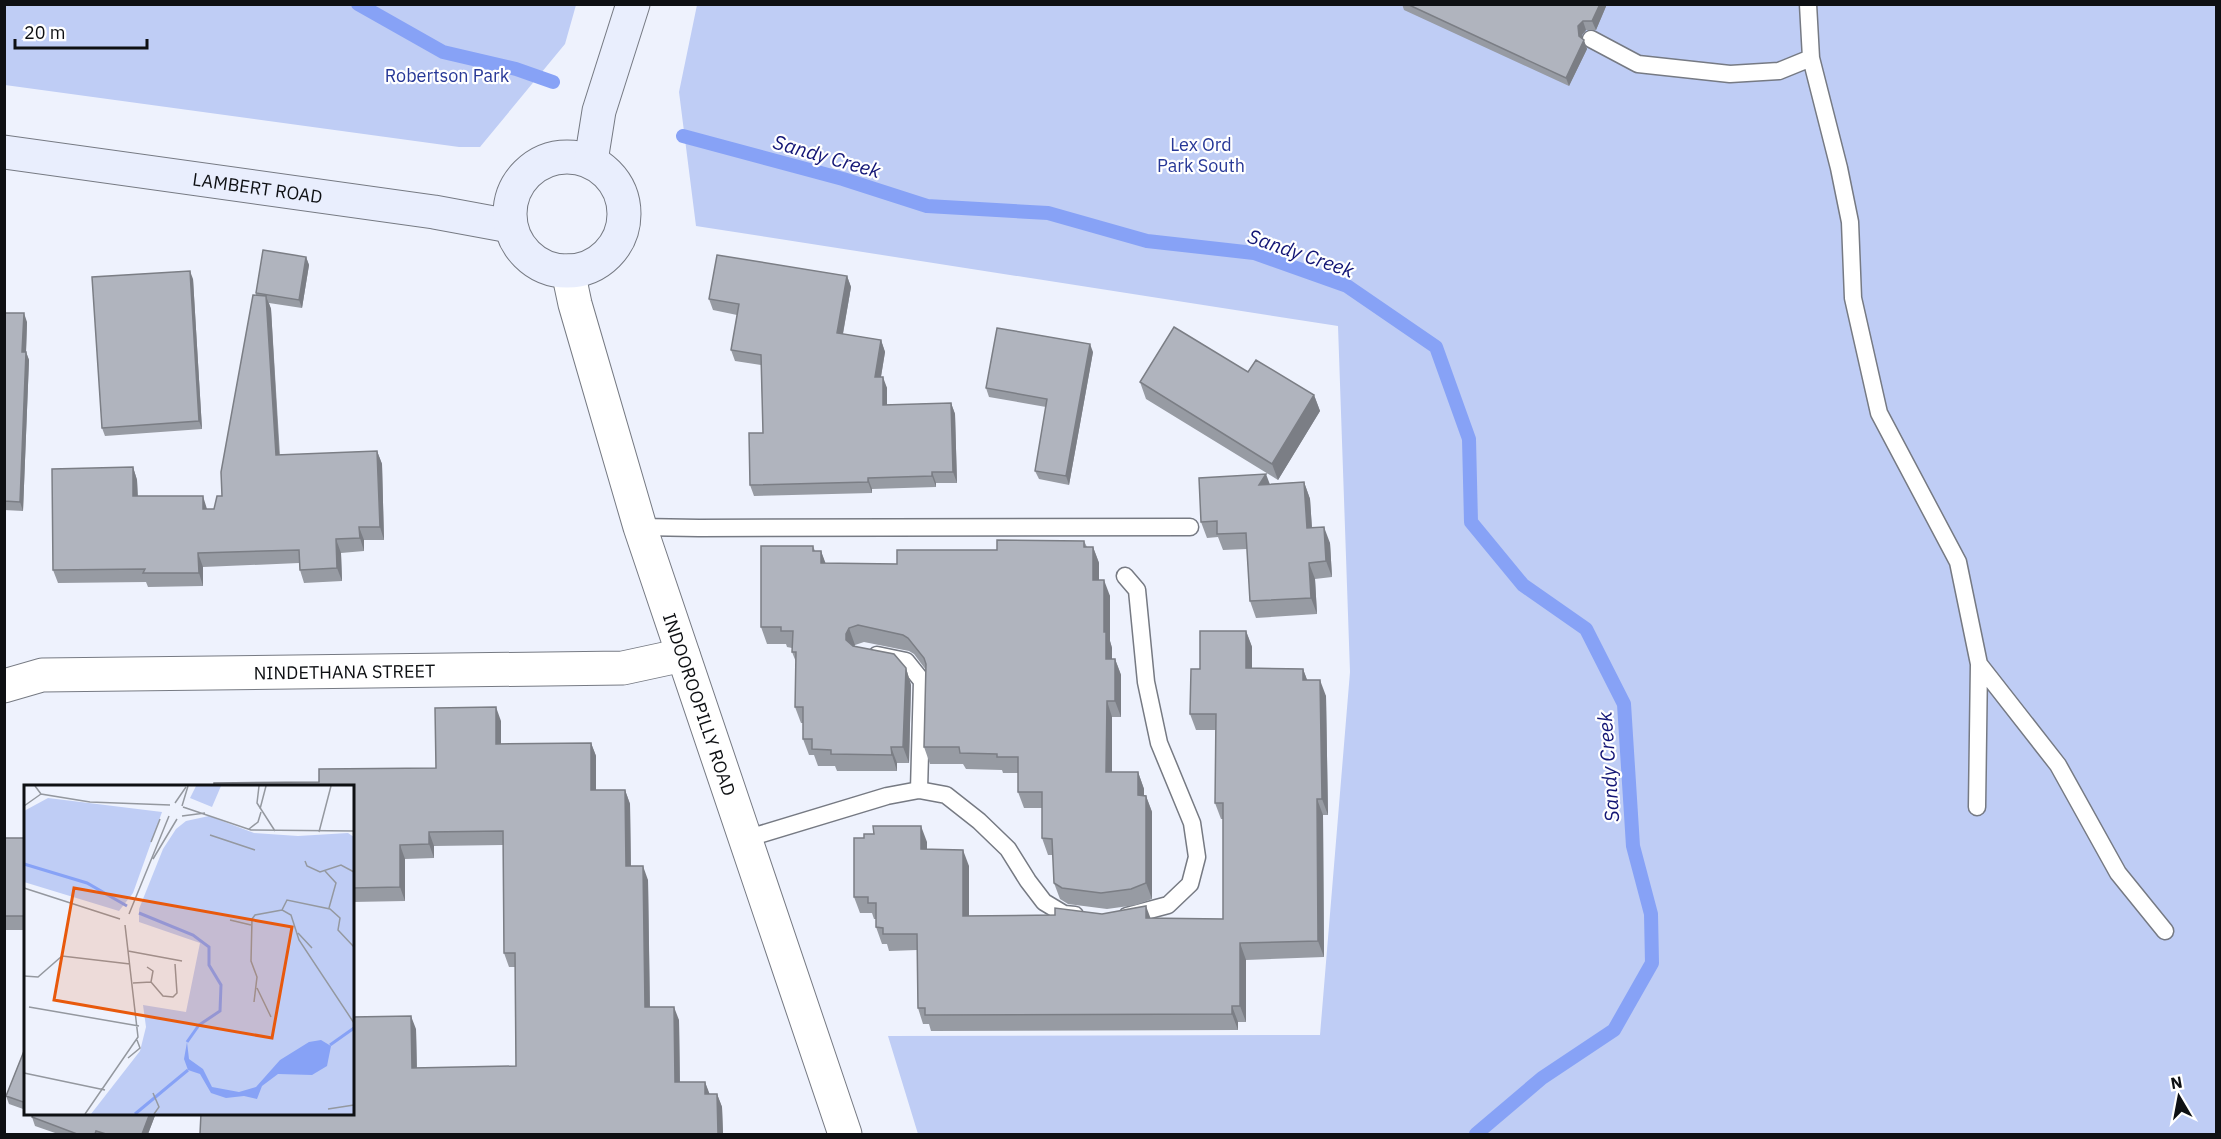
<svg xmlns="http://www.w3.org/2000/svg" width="2221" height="1139" font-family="'IBM Plex Sans',sans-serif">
<rect width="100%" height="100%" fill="#eef2fd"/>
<!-- green -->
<path fill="#bfcdf5" d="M5,4h571v1l-11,39 -85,103h-21l-454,-62z
M697,5h1519v1129h-1298l-30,-98 432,-1 30,-363 -12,-346 -642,-100 -17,-134z"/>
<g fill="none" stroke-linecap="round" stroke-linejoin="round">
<!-- stream -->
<path stroke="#87a2f6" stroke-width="14" d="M358,4l85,48 73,17 37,13
M683,136l160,43 84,27 121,7 99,28 107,12 93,33 89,61 33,92 2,83 52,63 63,44 38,75 9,142 18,68 1,49 -38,67 -72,48 -66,56"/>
<!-- service casing -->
<g stroke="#767a83" stroke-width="19">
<path id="service" d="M1808,4l3,54 28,110 11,54 3,76 26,115 79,149 21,102 -2,143
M1591,39l47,25 92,10 49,-3 32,-13
M640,527l59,1 491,-1
M1125,576l12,14 9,92 13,61 33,80 5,34 -7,27 -22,21 -41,11
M877,655l29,6 16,20 -3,109
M1979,664l79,101 60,108 47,58
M745,839l142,-43 32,-6 27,5 33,26 29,28 20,32 16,21 20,12 11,1"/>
</g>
<!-- minor casing -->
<g stroke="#767a83" stroke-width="35">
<g id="minor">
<path id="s1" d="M4,686l38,-11 581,-7 60,-13"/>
</g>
</g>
<!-- tertiary casing -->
<g stroke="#767a83" stroke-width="35">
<g id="tertiary">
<path id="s2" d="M568,271l7,33 65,223 205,607"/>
</g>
</g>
<!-- secondary casing -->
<g stroke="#767a83" stroke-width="35">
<g id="secondary">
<path id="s3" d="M4,152l430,60 76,14"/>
<circle cx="567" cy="214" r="57"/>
<path d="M591,161l8,-50 34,-107"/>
</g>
</g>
<!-- service -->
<use href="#service" stroke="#fff" stroke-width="16"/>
<!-- minor -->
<use href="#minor" stroke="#fff" stroke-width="33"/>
<!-- tertiary -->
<use href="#tertiary" stroke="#fff" stroke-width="33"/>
<!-- secondary -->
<use href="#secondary" stroke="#e9eefd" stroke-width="33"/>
</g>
<!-- wall -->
<path fill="#979ba3" d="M1402,4h205l-11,26h-10l-4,5v3l5,11 -18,37 -165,-76z
M306,257l3,8 -7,43 -33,-5 2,6 9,146 97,-4 5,13 2,76h-20v11l-23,2 1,28 -38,2 -4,-13 -1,-7 -96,4v19l-55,1 -2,-5 -88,1 -5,-13 80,-103 4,13 1,16 69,13h7l8,-13 34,-201v-2z
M847,276l4,11 -8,47 38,6 4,12 -4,25 6,11v17l64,-2 4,11 2,69h-21v4l-64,2v4l-118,3 -4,-11 13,-52 -2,-68 -26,-4 -4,-11 6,-35 -24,-5 -4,-11z
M193,279l9,150 -97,7 -3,-8z
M4,313l23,9 -1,30 3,8 -6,151 -19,-1z
M1093,352l-24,133 -30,-6 -4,-8 11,-64 -57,-10 -3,-9z
M1248,372l66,23 6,16 -42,69 -132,-81 -6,-17z
M1304,482l6,17 2,29 18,15 2,34 -17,2 2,35 -61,4 -6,-17 -3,-52 -24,1 -5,-13 -11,1 -6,-16 68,-38z
M1084,541l3,6h6l6,16v17l11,16v45l2,7v11h3l6,16v42h-9v55h26l6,17v6l2,1 6,16v87l-16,6 -29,4 -39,-5 -8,-5 -6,-16 -1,-28h-5l-6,-17v-30h-18l-6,-16v-19h-15l-1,-3 -36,-1 -3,-5h-33l-6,-17 2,-77 -12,-16 -5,-3 -45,-9 -9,3 -1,1 52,22 5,17 -2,78h-12v8h-60l-2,-5h-17l-4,-11h-5l-6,-16v-16h-2l-6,-16 1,-45 -4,-10v-4l-5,-1 -1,-3h-19l-6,-17 52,-81 2,5h6l4,12 72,1 100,-14z
M1246,631l6,16v21l51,1 4,11 19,16 2,119h-5l1,142 -78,3v62h-8v8l-307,1 -2,-7h-6l-5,-16 -1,-58 -28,1 -2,-7h-5l-6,-17v-8h-2l-2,-6h-12l-6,-16 10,-59 10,-4 53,8v7l42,17v50l133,-2 48,4 73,1v-100h-2l-6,-16 1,-73h-20l-6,-16 10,-45z
M501,721v23l90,-1 5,13v34h29l5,14 1,62 17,14 2,127 29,13 1,62h25l4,12h8l5,13 1,27h-523l152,-21 64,-84 1,39 99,-2 -1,-99h-6l-5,-14 -1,-108 -69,1v12l-29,1v42l-53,1v-116l-33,-4 117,-14z
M4,838h22v92h-22z
M26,1046v64l-17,-6 -3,-8z
M156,1113l-8,21h-90l-23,-8 -3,-9z"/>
<!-- shaded-wall -->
<path fill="#7b7e85" d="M1600,4h7l-11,26 -4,-9z
M1583,21l3,9 -4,5v9l2,-4 3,9 -18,37 -3,-8 13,-42 -1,-10z
M306,257l3,8 -7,43 -3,-8z
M190,271l3,8 9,150 -3,-8z
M847,276l4,11 -10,57 -4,-11z
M266,296l5,13 9,159 -4,-13z
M24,313l3,9 -1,30 3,8 -6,151 -3,-9 2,-150z
M881,340l4,12 -6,36 -4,-11z
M1090,344l3,8 -24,133 -3,-9z
M883,377l4,11v28l-4,-11z
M1314,395l6,16 -42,69 -6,-16z
M951,403l4,11 2,69 -4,-11z
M377,451l5,13 2,76 -4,-13z
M133,467l4,13 1,29 -5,-13z
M932,472l4,11v4l-4,-11z
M1266,474l6,16 -13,-5z
M868,478l4,11v4l-4,-11z
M1304,482l6,17 3,45 -6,-16z
M203,496l4,13h-4z
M359,527l5,13v11l-4,-13z
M1324,527l6,16 2,34 -6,-16z
M336,539l5,14 1,28 -5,-13z
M1093,547l6,16v33l-6,-16z
M821,551l6,16 -6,-4z
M198,553l5,14v19l-4,-13z
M1309,563l6,16 2,35 -6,-16z
M1104,580l6,16v45l2,7v27l-6,-16 -2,-27z
M849,628l6,17 -3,5 -6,-10v-6z
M1246,631l6,16v38l-6,-17z
M1115,659l6,16v42l-6,-16z
M906,668l5,17 -2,78 -6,-16z
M1303,669l6,16 -6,-5z
M1320,680l6,16 2,119 -6,-16z
M1107,701l5,16v72l-6,-17z
M496,707l5,14v36l-5,-13z
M591,743l5,13v48l-5,-14z
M891,747l6,16v8l-5,-16z
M1138,772l6,17v23l-6,-17z
M625,790l5,14 1,76 -5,-14z
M1146,796l6,16v87l-6,-16z
M1317,799l6,16 1,142 -6,-16z
M921,826l6,16v24l-6,-17z
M429,832l5,14v12l-5,-14z
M400,845l5,14v42l-5,-14z
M963,850l6,16v67l-6,-17z
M643,866l5,14 2,141 -5,-14z
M1146,906l6,16 -6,-4z
M1240,943l6,17v62l-6,-16z
M1232,1006l6,16v8l-6,-16z
M674,1007l5,13 1,76 -5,-14z
M411,1016l5,13 1,52 -5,-13z
M705,1082l5,13 -5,-1z
M717,1094l5,13 1,27h-5z
M150,1113h6l-8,21h-6z"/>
<!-- building -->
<path fill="#b0b4be" stroke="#7b7e85" stroke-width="1.5" d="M1407,4h193l-8,17h-9l-5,5 1,10 5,4 -18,38z
M263,250l43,7 -7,43 -43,-7z
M717,255l130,21 -10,57 44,7 -6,37h8v28l68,-2 2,69h-21v4l-64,2v4l-118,3 -1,-52h14l-2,-78 -30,-5 8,-46 -30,-5z
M190,271l9,150 -97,7 -10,-151z
M253,295l13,1 10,159 101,-4 3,76h-21l1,11 -24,1 1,29 -37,2 -1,-20 -101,3 1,20h-56l2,-4 -92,1 -1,-101 81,-2v29h70v13h11l3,-13h5l-1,-24z
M4,313h20l-2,39h4l-6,150 -16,-1z
M1174,327l74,45 8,-12 58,35 -42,69 -132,-82z
M997,328l93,16 -24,132 -31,-5 12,-72 -61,-11z
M1266,474l-7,11 45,-3 3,46 17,-1 2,34 -17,2 2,35 -61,3 -4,-68 -29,1v-13l-16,1 -2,-44z
M997,540l87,1v6h9v33h11v52h2v27h9v42h-8l-1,71h32v23l8,1v87l-15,6 -30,4 -39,-5 -8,-5 -2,-44 -10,-1v-46h-24v-35h-21v-3l-37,-1 -1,-6h-35l2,-83 -2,-6 -16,-20 -5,-3 -45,-10 -9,3 -3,6v6l7,6 41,8 12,14 -3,79h-12l1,8 -61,-1v-4l-19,-1v-10h-9v-32h-8l1,-55h-4l1,-21h-12v-4h-20v-81h52v5h8v12l76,1v-14h100z
M1200,631h46v37l57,1v11h17l2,119h-5l1,142 -78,2v63h-8v8l-307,1v-7h-7l-1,-74h-34v-6l-7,-1v-24h-8v-6h-14v-59h10v-4h10l-1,-8h48v23l42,1v66l92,-1v-7l47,6 44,-8v12l77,1v-116h-8l1,-89h-26l1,-45h9z
M496,707v37l95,-1v47h34l1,76h17l2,141h29l1,75h30v12h12l1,40h-518l1,-21h151v-96l59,-1 1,52 104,-2 -1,-113h-11l-1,-122 -74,1v12l-29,1v42l-48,1v-102h-138v-3l105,-1v-13l117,-1 -1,-60z
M4,838h22v78h-22z
M26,1046v57l-20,-7z
M33,1113h117l-8,21h-36l-10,-3 -1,3h-18l-45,-17z"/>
<g text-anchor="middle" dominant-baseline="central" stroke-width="4.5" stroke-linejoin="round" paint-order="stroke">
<!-- park labels -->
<g font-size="18" fill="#273897" stroke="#fff">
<text x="447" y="75">Robertson Park</text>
<text x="1201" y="144">Lex Ord<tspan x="1201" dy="21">Park South</tspan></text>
</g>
<!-- street labels -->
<g font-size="18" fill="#0e1013" stroke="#fff">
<text stroke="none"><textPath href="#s3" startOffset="256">LAMBERT ROAD</textPath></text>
<text stroke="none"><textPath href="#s1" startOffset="342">NINDETHANA STREET</textPath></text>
<text stroke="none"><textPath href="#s2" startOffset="453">INDOOROOPILLY ROAD</textPath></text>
</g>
<!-- water labels -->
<g font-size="20" font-style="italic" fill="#121575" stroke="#fff">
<text transform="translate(827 156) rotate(16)">Sandy Creek</text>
<text transform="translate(1301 253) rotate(19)">Sandy Creek</text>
<text transform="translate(1608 767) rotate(-94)">Sandy Creek</text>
</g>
</g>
<!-- overview -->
<g transform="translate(24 785)">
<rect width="330" height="330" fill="#eef2fd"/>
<path d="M172,1h25l-9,21 -22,-9zM24,13l114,14 -29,81 -14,18 -95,-29v-71zM185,31l45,17 44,3 50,-3 6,4v277h-263l49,-63 6,-24 -3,-22 43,7 14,-69 -61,-21v-13l24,-60 13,-20 10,-8z" fill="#bfcdf5"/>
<path d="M297,255l10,6 -4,20 -15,9 -34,-1 -16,12 -5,13 -13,-3 -18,2 -15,-5 -11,-19 -12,-4 -4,-11 3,-17 2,17 14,10 9,18 27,5 17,-5 24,-27 29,-18z" fill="#87a2f6"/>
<path fill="none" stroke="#87a2f6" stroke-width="3" d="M0,79l63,19 40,23M115,128l54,22 16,12v18l12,20 -1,26 -21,14 -12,17M306,260l24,-17M111,329l53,-44"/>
<path fill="none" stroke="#94989f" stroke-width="1.5" d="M11,1l6,8 49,8 80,3M235,1l-2,17 18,28M151,18l11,-16M0,21l17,-12M158,21l6,-20M159,22l68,23 103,1M236,24l6,-23M158,31l23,-3M225,44l9,-7 3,-10M295,47l12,-46M186,50l45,15M127,57l9,-23M129,74l24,-40M281,76l2,5 13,6 21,-7 13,7M301,86l11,12 -7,25M0,103l96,31M105,129l40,-98M206,135l21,5M274,148l14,15M330,162l-16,-17 2,-12 -10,-9 -43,-9 -5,10 9,5 8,25 55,83M104,166l54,10M123,182l6,4 -2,11M0,191l14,1 24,-21 68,8M109,198l18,-1 12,14 10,1 4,-4 -2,-29M233,203l14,29M230,217l3,-25 -6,-16 1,-42 3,-4 27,-5M5,222l110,19M104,273l12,-10 -3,-8M0,288l81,17M129,308l6,14 -5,7M304,324l26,-4M61,329l53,-77 -13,-112"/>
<path fill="#e8590c" fill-opacity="0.15" stroke="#e8590c" stroke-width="3" d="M50,103l218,39 -20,111 -218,-38z"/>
<rect width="330" height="330" fill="none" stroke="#0e1013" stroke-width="3"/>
</g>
<!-- border -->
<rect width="2221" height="1139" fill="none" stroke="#0e1013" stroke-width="12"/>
<!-- north arrow -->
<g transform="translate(2179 1097) rotate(350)" stroke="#ffffff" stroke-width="4.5" paint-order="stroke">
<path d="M0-4.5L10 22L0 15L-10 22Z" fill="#0e1013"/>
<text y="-9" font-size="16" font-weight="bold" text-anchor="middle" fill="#0e1013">N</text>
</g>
<!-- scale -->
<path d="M15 39v9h132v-9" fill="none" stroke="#0e1013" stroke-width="3"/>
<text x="24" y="39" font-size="18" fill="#0e1013" stroke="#ffffff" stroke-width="4.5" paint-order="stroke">20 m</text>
</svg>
